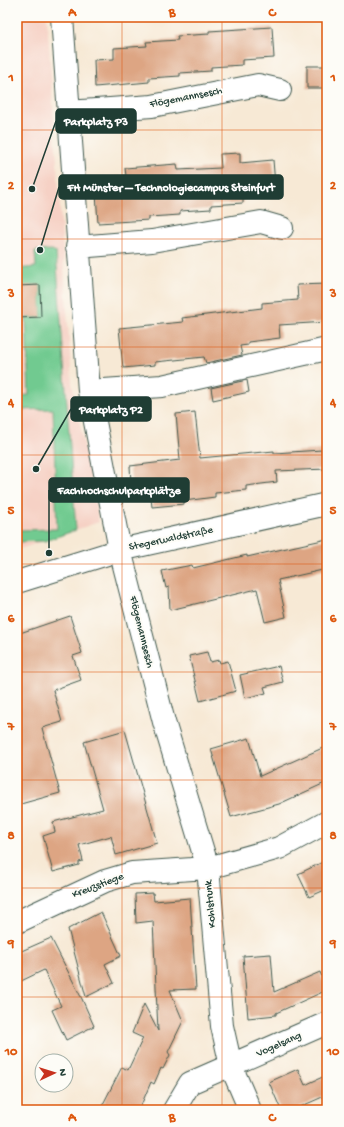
<svg xmlns="http://www.w3.org/2000/svg" width="344" height="1127" font-family="'Gochi Hand',sans-serif">
<rect width="100%" height="100%" fill="#fdfcf7"/>
<filter id="ink" filterUnits="userSpaceOnUse"><feTurbulence type="fractalNoise" baseFrequency=".025" numOctaves="2"/><feDisplacementMap in="SourceGraphic" scale="8" xChannelSelector="R" yChannelSelector="G"/><feConvolveMatrix kernelMatrix="1 2 1 2 8 2 1 2 1" color-interpolation-filters="sRGB"/></filter>
<filter id="wash" filterUnits="userSpaceOnUse"><feTurbulence type="fractalNoise" baseFrequency=".012" numOctaves="4" result="noise"/><feDisplacementMap in="SourceGraphic" scale="16" xChannelSelector="R" yChannelSelector="G"/><feGaussianBlur stdDeviation="0.9" result="paint"/><feColorMatrix in="noise" values="0 0 0 0 0 0 0 0 0 0 0 0 0 0 0 0 0 1.4 0 .05"/><feComposite in="paint" operator="in"/></filter>
<g filter="url(#wash)">
<rect width="100%" height="100%" fill="#f7e9d5"/>
<!-- built -->
<path fill="#f6d1c5" d="M17,17h30l25,366 27,139 -82,28z"/>
<!-- green -->
<path fill="#71ca90" stroke="#488462" d="M52,250l4,2 20,278 -31,11 -28,1v-12l40,-1 -4,-120 -36,1v-14l12,-1 -3,-77 15,-1 -1,-32 -23,1v-17l19,-2 -1,-16z"/>
<g id="blocks">
<!-- building -->
<path fill="#dda583" d="M272,27l2,31 -32,2v5l-31,2v4l-31,2v3l-31,2v4l-54,5 -1,-27 20,-1v-11l33,-2 -1,-4 32,-2 -1,-4 32,-2v-3z
M307,66h20v22h-20z
M240,153v10l33,-3 3,37 -33,2v4l-32,2v4l-31,2v4l-31,2v3l-51,3 -3,-45 31,-2 -1,-8 52,-4 1,6 43,-2 -1,-14z
M327,284v38l-48,3 1,13 -32,4v3l-8,1 2,9 -36,8 -2,-6 -49,5v3l-32,3 -4,-40 64,-6 -1,-4 80,-10v-5l36,-3 -1,-15z
M40,285l1,32 -24,1v-32z
M247,380l2,12 -36,8 -2,-12z
M195,412l5,46 74,-7v2l48,-3v2h5v17l-51,2 1,11 -31,4v4l-31,3v4l-31,4v3l-32,3 -3,-26 -18,2 -1,-17 50,-6 -4,-46z
M327,539v30l-49,11 8,37 -21,5 -8,-33 -87,21 -1,-23 -3,1 -4,-17 30,-6 1,3 54,-13v2z
M70,616l12,37 -9,3 8,24 -28,10 9,32 -20,6 18,65 -43,12v-171z
M207,652l3,10 9,-2 1,3 8,-2 8,30 -36,10 -11,-45z
M279,666l4,16 -19,5 2,6 -21,5 -5,-23z
M125,730l32,113 -41,12 -5,-19 -32,9 4,16 -4,1v3l-26,7 -10,-36 12,-4 -2,-10 50,-13 -19,-67z
M249,738l11,38 67,-30v36l-48,22 -48,13 -20,-68z
M327,860v29l-18,8 -11,-23z
M153,893l1,8 36,-3 6,91 -26,1 13,31 -15,31 2,3 -7,14 -2,-1 -7,16 -3,-2 -12,28h-39l22,-43 6,3 15,-32 -11,-5 12,-29 14,27 -5,-110 -17,2 -1,-29z
M101,912l20,44 -16,8 9,19 -28,14 -18,-68z
M51,938l31,61 12,27 -28,14 -14,-30 9,-4 -17,-36 -27,13v-30z
M271,954l3,38 46,-20 7,18 -51,23v2l-28,3 -5,-62z
M298,1069l7,16 22,-10v20l-34,15h-12l-12,-28z"/>
</g>
</g>
<g filter="url(#ink)">
<use href="#blocks" fill-opacity="0" stroke="#3f574c" stroke-width="1"/>
<g fill="none" stroke-linecap="round" stroke-linejoin="round">
<!-- minor casing -->
<g stroke="#3f574c" stroke-width="24">
<path id="minor" d="M62,17l27,374 31,159 44,172 44,146 14,158 9,40 19,44
M68,112l84,-6 106,-21 22,5
M77,247l75,-6 109,-19 21,6
M89,391l73,-5 165,-37
M17,582l103,-32 207,-46
M17,922l88,-41 27,-8 76,-5 71,-20 48,-26
M174,1110l16,-27 137,-60"/>
</g>
<!-- minor -->
<use href="#minor" stroke="#fff" stroke-width="22"/>
</g>
</g>
<!-- grid -->
<path fill="none" stroke="#de580e" stroke-width="1" stroke-opacity="0.55" d="M122,17v1093M222,17v1093M17,130h310M17,239h310M17,347h310M17,455h310M17,564h310M17,672h310M17,780h310M17,888h310M17,997h310"/>
<g text-anchor="middle" dominant-baseline="central" stroke-width="4" stroke-linejoin="round" paint-order="stroke">
<!-- street labels -->
<g font-size="11" fill="#1f3d34" stroke="#fdfcf7">
<text transform="translate(186 98) rotate(-11)">Flögemannsesch</text>
<text transform="translate(171 539) rotate(-12)">Stegerwaldstraße</text>
<text transform="translate(141 632) rotate(76)">Flögemannsesch</text>
<text transform="translate(98 886) rotate(-21)">Kreuzstiege</text>
<text transform="translate(211 904) rotate(-95)">Kohlstrunk</text>
<text transform="translate(279 1045) rotate(-24)">Vogelsang</text>
</g>
</g>
<!-- callouts -->
<path fill="none" stroke="#1f3d34" stroke-width="1.5" d="M32 189L56 121M40 250L59 187M36 469L71 409M49 553L49 490"/>
<g fill="#1f3d34" stroke="#fdfcf7" stroke-width="1.5">
<circle cx="32" cy="189" r="4"/>
<circle cx="40" cy="250" r="4"/>
<circle cx="36" cy="469" r="4"/>
<circle cx="49" cy="553" r="4"/>
</g>
<g fill="#1f3d34" stroke="#1f3d34" stroke-width="1.5">
<rect x="56" y="109" width="80" height="24" rx="4"/>
<rect x="59" y="175" width="224" height="24" rx="4"/>
<rect x="71" y="397" width="80" height="24" rx="4"/>
<rect x="49" y="478" width="140" height="24" rx="4"/>
</g>
<g font-size="12" text-anchor="middle" font-weight="bold" fill="#fff">
<text x="96" y="125">Parkplatz P3</text>
<text x="171" y="191">FH Münster – Technologiecampus Steinfurt</text>
<text x="111" y="413">Parkplatz P2</text>
<text x="119" y="494">Fachhochschulparkplätze</text>
</g>
<!-- margin -->
<rect width="344" height="1127" fill="none" stroke="#fdfcf7" stroke-width="44"/>
<!-- north arrow -->
<g transform="translate(54 1073) rotate(86)"><circle r="19" fill="#fdfcf7" stroke="#a4b0a9"/>
<path d="M0-3L7 15L0 10L-7 15Z" fill="#c8321e"/>
<text y="-6" font-size="11" font-weight="bold" text-anchor="middle" fill="#1f3d34">N</text>
</g>
<rect x="22" y="22" width="300" height="1083" fill="none" stroke="#de580e" stroke-width="1.5"/>
<g font-size="13" text-anchor="middle" font-weight="bold" fill="#de580e">
<text x="72" y="16">A</text>
<text x="172" y="16">B</text>
<text x="272" y="16">C</text>
<text x="11" y="81">1</text>
<text x="333" y="81">1</text>
<text x="11" y="189">2</text>
<text x="333" y="189">2</text>
<text x="11" y="297">3</text>
<text x="333" y="297">3</text>
<text x="11" y="406">4</text>
<text x="333" y="406">4</text>
<text x="11" y="514">5</text>
<text x="333" y="514">5</text>
<text x="11" y="622">6</text>
<text x="333" y="622">6</text>
<text x="11" y="730">7</text>
<text x="333" y="730">7</text>
<text x="11" y="839">8</text>
<text x="333" y="839">8</text>
<text x="11" y="947">9</text>
<text x="333" y="947">9</text>
<text x="11" y="1055">10</text>
<text x="333" y="1055">10</text>
<text x="72" y="1121">A</text>
<text x="172" y="1121">B</text>
<text x="272" y="1121">C</text>
</g>
</svg>
